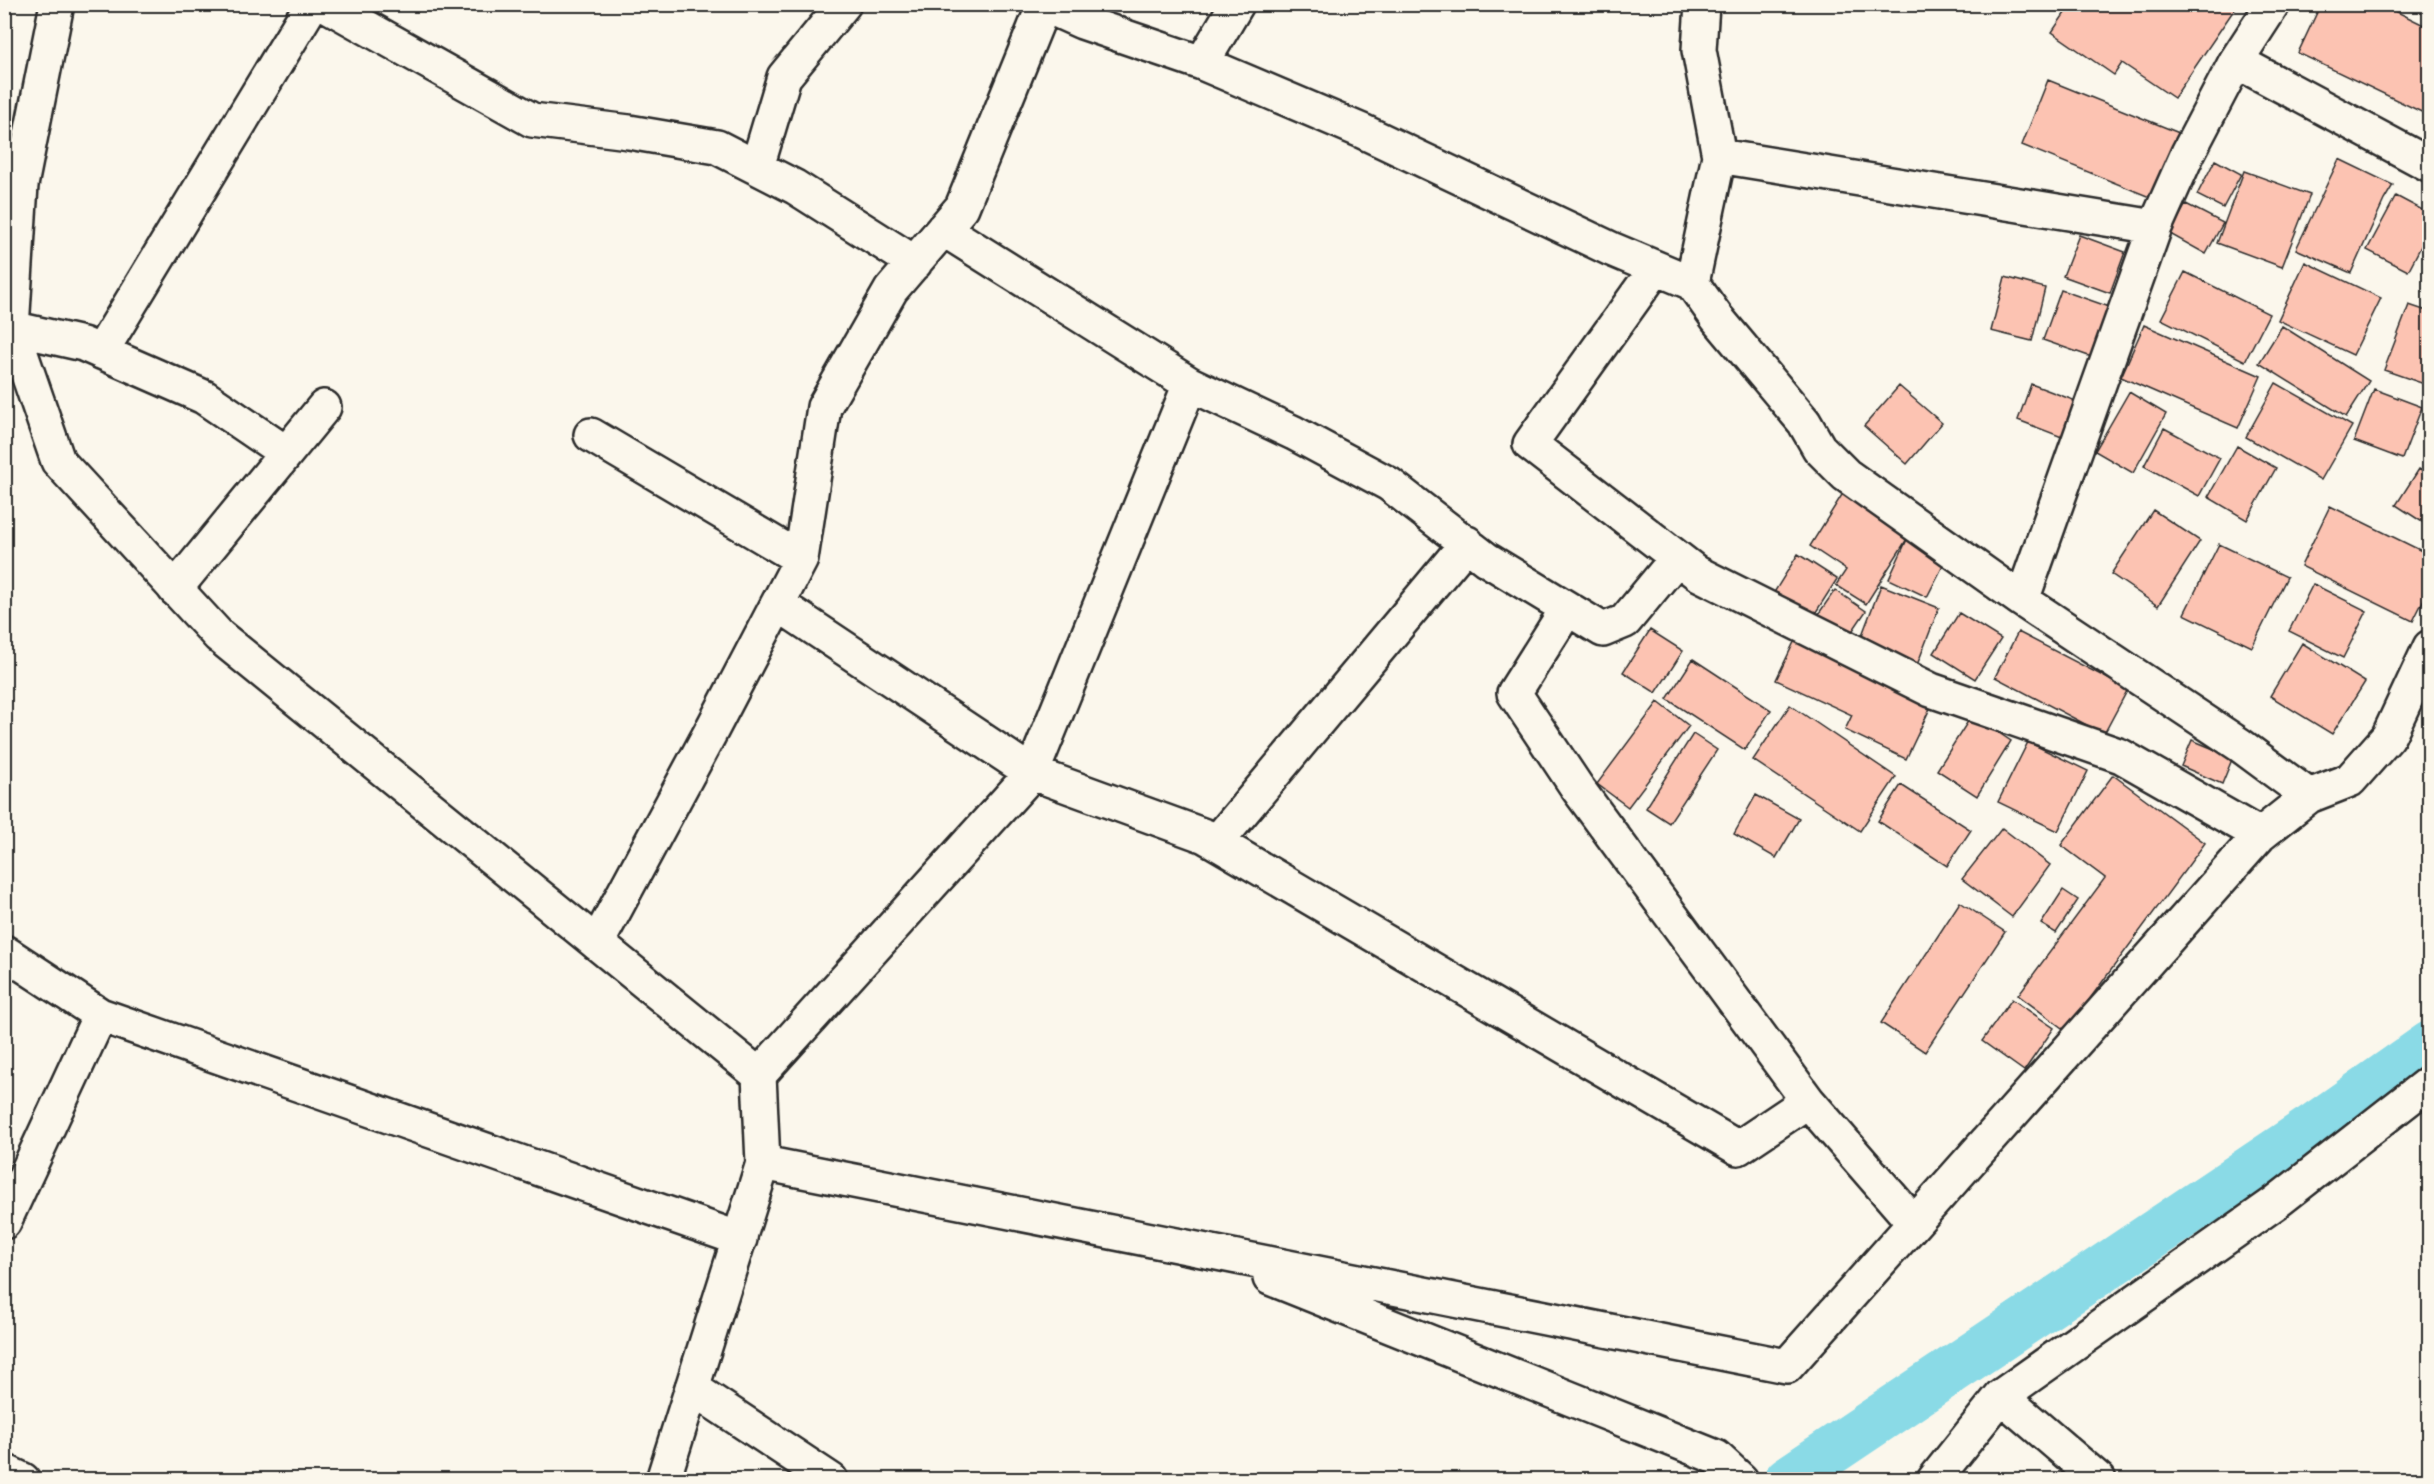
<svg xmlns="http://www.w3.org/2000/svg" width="2434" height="1484" font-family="'Gochi Hand',sans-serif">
<rect width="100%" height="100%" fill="#fbf7ec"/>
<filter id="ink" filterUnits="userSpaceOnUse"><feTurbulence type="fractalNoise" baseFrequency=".0167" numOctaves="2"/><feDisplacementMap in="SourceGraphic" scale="12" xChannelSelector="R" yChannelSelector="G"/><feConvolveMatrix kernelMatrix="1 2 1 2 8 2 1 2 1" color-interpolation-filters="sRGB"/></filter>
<g filter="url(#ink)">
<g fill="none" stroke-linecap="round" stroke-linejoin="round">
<!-- canal -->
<path stroke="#8adae6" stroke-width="48" d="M1788,1480l523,-351 119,-84"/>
</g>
<!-- building -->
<path fill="#fcc3b2" stroke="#2b2b2b" stroke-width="1.5" d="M2071,4h167l-64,94 -52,-35 -8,12 -62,-43z
M2321,4h60l49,24v88l-132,-63z
M2048,80l136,55 -27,65 -135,-55z
M2339,159l54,26 -9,15 -33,73 -55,-24z
M2215,160l26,14 -18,34 -26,-13z
M2244,171l66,24 -28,72 -65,-24z
M2396,196l34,18v15l-22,42 -41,-21z
M2186,204l37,19 -17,31 -36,-20z
M2079,235l46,17 -15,41 -47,-17z
M2305,262l76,36 -28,57 -75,-35z
M2185,272l84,42 -24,47 -84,-42z
M2005,277l40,11 -13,53 -41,-10z
M2061,290l60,21 -18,50 -60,-21z
M2409,305l21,7v74l-46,-16z
M2144,325l117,51 -23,52 -117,-51z
M2282,326l87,55 -23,36 -87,-54z
M2276,383l76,43 -31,54 -75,-43z
M2031,384l50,19 -14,36 -49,-19z
M1899,386l43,37 -35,41 -43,-38z
M2374,389l48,18 -20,52 -48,-18z
M2129,392l37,22 -33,59 -38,-22z
M2164,428l56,30 -21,38 -55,-30z
M2430,432v22l-8,-3z
M2237,446l39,22 -29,52 -39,-23z
M2419,469l11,6v52l-34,-22z
M1845,490l67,41 -46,73 -30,-19 10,-15 -36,-24z
M2330,506l100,49v32l-17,34 -112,-55z
M2153,510l47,31 -42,65 -47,-32z
M1909,535l40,19 -22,43 -38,-18z
M2219,544l68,33 -35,70 -68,-33z
M1798,554l39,25 -28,44 -39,-24z
M2313,584l54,27 -24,47 -54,-27z
M1881,585l58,23 -22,57 -58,-22z
M1835,590l31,21 -17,25 -32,-20z
M1959,613l42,26 -26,40 -41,-26z
M1650,630l33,21 -27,42 -33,-21z
M2018,632l110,57 -24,45 -109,-57z
M1795,640l137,64 -26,55 -61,-29 7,-15 -76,-35z
M2302,643l63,39 -33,52 -62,-38z
M1693,659l78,51 -26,40 -78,-51z
M1658,702l31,24 -61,81 -31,-23z
M1790,705l106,72 -36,54 -107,-71z
M1972,715l39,26 -34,55 -40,-26z
M1693,734l24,16 -48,73 -23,-15z
M2192,740l41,17 -11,27 -41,-18z
M2028,742l60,29 -30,60 -60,-29z
M2113,775l92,68 -139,188 -48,-36 87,-117 -44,-33z
M1901,785l70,45 -24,36 -69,-45z
M1756,795l43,24 -23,39 -42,-24z
M2002,828l48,37 -38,52 -50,-38z
M2063,890l15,10 -22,33 -15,-9z
M1960,902l45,30 -80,120 -44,-29z
M2012,999l42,29 -30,43 -42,-30z"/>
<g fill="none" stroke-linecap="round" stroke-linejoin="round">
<!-- minor casing -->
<g stroke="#2b2b2b" stroke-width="38">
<path id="minor" d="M325,4l207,116 97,12 88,15 78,40 120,76
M1042,4l40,18 120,41 160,68 249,118 81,34 25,35 87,104 15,26 27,27 176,125
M2273,4l-37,57 -48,92 -33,74 -133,373 218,145 69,51
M2236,61l194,104
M1202,63l35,-59
M1719,156l436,71
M757,167l27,-90 60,-73
M943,229l247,155 104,49 95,51 97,75 117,71 22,-9 52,-63
M1656,268l-126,176 167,129 234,117 190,66 139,79
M1692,283l27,-127 -20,-106 3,-46
M12,328l71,16 121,53 82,56
M101,352l211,-348
M591,435l210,124
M175,589l149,-182
M778,604l254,169 173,63 533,312 70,-47 105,121
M1567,609l-53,84 64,96 230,312
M1217,842l250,-299
M597,943l112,-208 92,-176 23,-152 67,-117 71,-83 82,-202
M4,952l96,63 640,224
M759,1075l273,-302 158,-389
M763,1163l1024,203 473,-531 49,-39 41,-16 38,-43 42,-90
M4,1222l96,-207
M1270,1278l446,179 25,23
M692,1388l139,92
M2001,1396l98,84
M4,1471l19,9
M1934,1480l67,-84 274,-193 155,-121"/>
</g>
<!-- secondary casing -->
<g stroke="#2b2b2b" stroke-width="38">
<path id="secondary" d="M57,4l-36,181 -9,143 46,133 161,175 540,439 4,88 -100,317"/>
</g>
<!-- minor -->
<use href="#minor" stroke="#fbf7ec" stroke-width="33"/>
<!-- secondary -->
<use href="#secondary" stroke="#fbf7ec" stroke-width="33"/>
</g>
</g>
<!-- margin -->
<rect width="2434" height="1484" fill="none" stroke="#fbf7ec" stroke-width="24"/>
<rect x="12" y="12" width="2410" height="1460" fill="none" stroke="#2b2b2b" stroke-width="2" filter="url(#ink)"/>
</svg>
